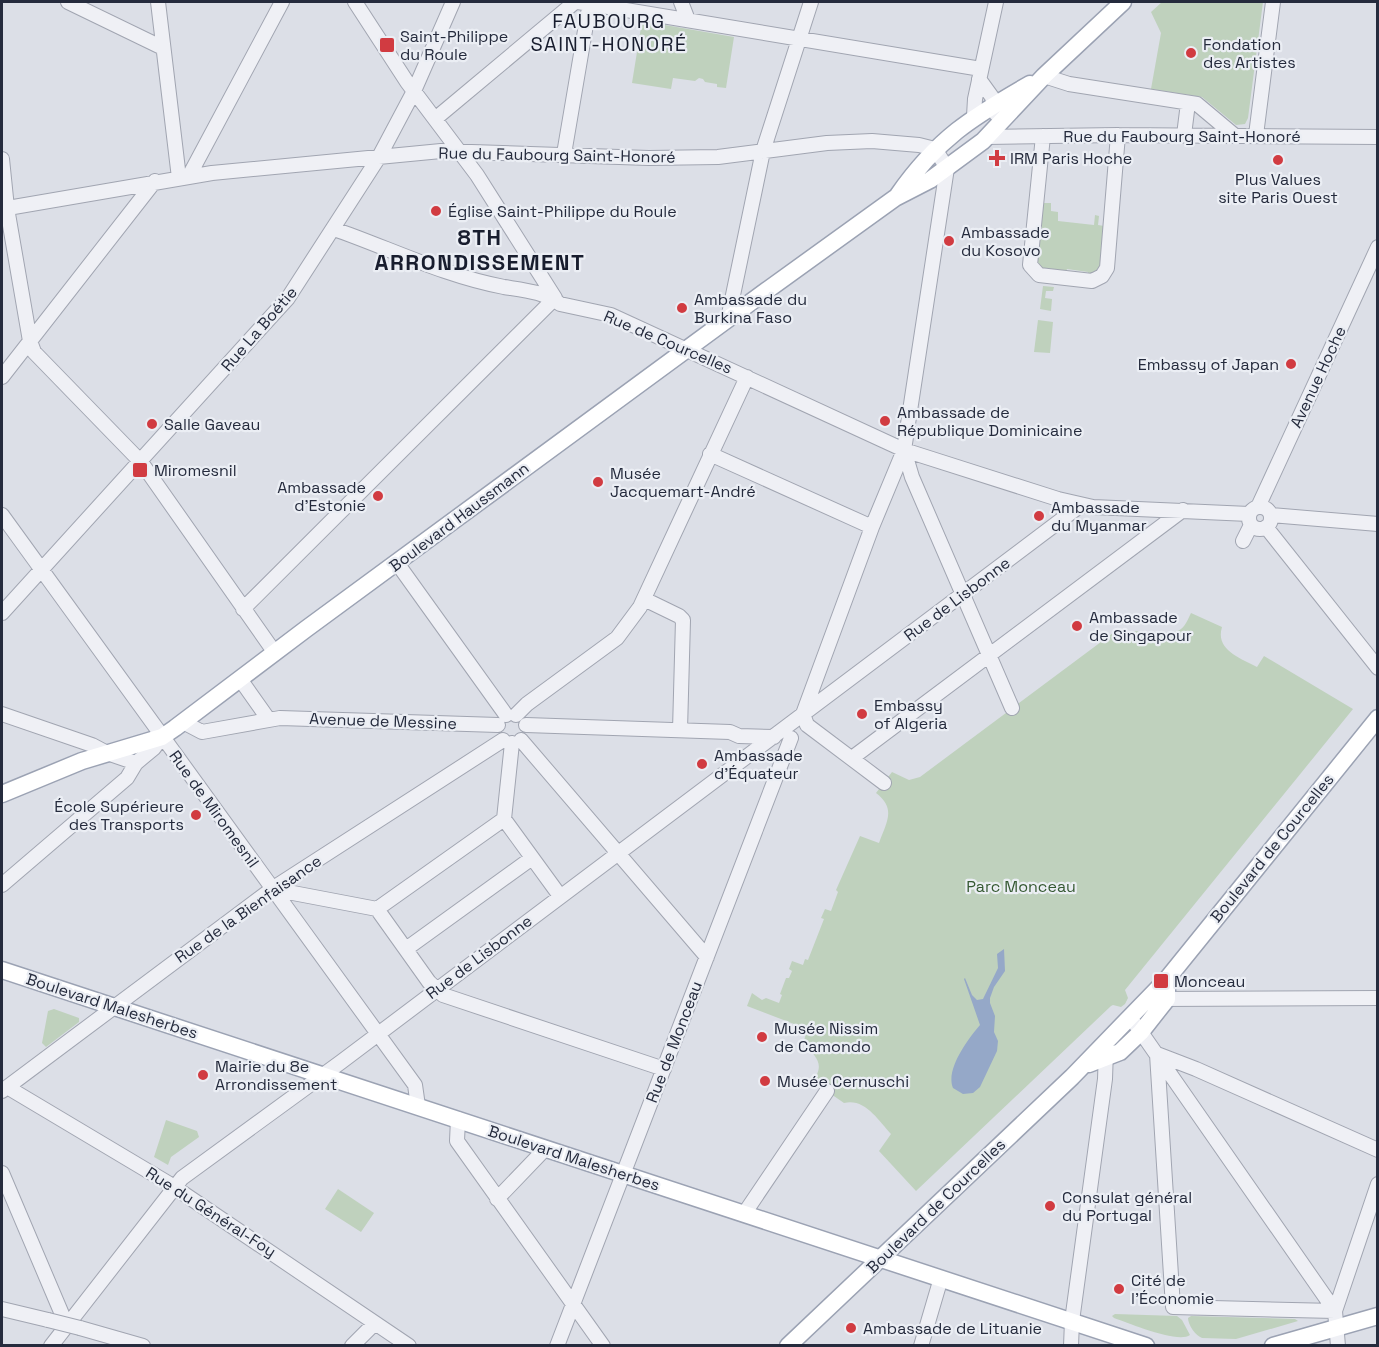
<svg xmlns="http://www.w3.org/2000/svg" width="1379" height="1347" font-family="'Space Grotesk',sans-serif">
<rect width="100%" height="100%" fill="#dcdfe7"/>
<!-- green -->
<path fill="#bfd1bd" d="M1162,2h101l-15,116 -3,6 -9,1 -34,-28 -51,-8 10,-56 -10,-21z
M642,21l92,16 -8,51 -9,-1v-3l-12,-2 -2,-3 -4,-1 -4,3 -22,-3 -2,11 -39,-6z
M1040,203h11v8l7,1v9l36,4 1,-10 4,1 -1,9 6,1v3l-5,41 -6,7 -5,-1v-4l-21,-3 -1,4 -23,-4 -7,-7z
M1043,286l11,1 -1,4h-7l-1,7 7,1 -1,12 -11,-2z
M1038,320l15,2 -3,31 -16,-1z
M1191,613l31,14c-7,23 18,31 35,40l7,-11 89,53 -228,281 3,8 -3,6 -4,3 -8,-2 -2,1 -195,185 -37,-40 12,-17c-13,-14 -26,-36 -47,-31l-29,-20 -4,5 -1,-1c16,-25 8,-25 -6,-46l3,-12 -60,-23 5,-13 10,7 4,-2 13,5 3,-8 -2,-1 6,-16h3l3,-7 -3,-2 3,-8 11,4 2,-6 3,1 16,-41 -3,-1 4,-9 6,2 7,-19 -2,-2 24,-54 19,7c7,-20 18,-34 -3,-50l16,-21 17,8 11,-3 193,-144c17,-6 56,5 68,-4 5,-4 7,-10 10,-16z
M54,1009l25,9v4l-33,25 -4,-4 6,-32z
M166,1120l31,11 2,6 -28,20 -3,8 -14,-8z
M338,1189l36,24 -13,19 -36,-23z
M1115,1314l62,2 5,4 8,15c-12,9 -61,-12 -76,-17l-2,-2z
M1191,1316l104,3 3,2 -62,18 -34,-1c-6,-2 -14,-13 -14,-20z"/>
<!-- water -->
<path fill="#95a8c8" d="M1004,949l1,22 -11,16 -4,11v5l5,13 -1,16 4,9 -1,10 -17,36 -7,6 -10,1 -10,-6c-8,-19 16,-50 27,-63l-16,-46 1,-1 7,17 5,5 6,-1 15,-31 -1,-14z"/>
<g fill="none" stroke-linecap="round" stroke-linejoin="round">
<!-- minor casing -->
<g stroke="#a1a5b1" stroke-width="16">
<path id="minor" d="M68,2l95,46
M158,2l21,176
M355,2l52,80 70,93 78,123
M578,2l403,67
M681,2l7,18
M1044,76l25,8 128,20 37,31
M979,79l13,18 4,17
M974,116l1,-17 21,-97
M435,119l140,-117
M1184,135l4,-32
M1256,135l17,-133
M1043,136l-13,129 9,10 53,6 10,-5 5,-8 11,-133
M987,137l131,-2 260,2
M564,154l24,-141 4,-9
M2,159l5,49 23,133 4,11 107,110 134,191
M189,176l93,-174
M2,209l210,-36 229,-22 208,7 69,-1 109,-14 45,-2 47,4 16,4 12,19 -43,282 -32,77 -69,187 4,11
M334,229c57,20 111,47 170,58 19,3 42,5 56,17l51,11 293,135 154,49 35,8 156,7
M728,319l35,-168 48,-149
M2,377l153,-196
M904,450l8,27 100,231
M710,454l162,73
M1249 518a11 11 0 1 1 22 0a11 11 0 1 1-22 0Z
M1258,507l120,-260
M2,515l413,570 3,21
M1271,515l107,9
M1266,527l112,141
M1243,541l8,-16
M397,563l109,152
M644,599l35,17 4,4 -3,110
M243,609l312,-311
M2,613l286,-315 91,-141 35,-66 39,-89
M240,679l29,41
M2,714l90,31 15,8 29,10
M516,715l11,-11 90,-66 23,-31 107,-230
M183,722l19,10 78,-14 218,7
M526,725l204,7 9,4 35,1
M807,725l77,58
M521,740l186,217
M852,758l331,-248
M504,819l56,77
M2,885l125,-107 9,-15 18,-15 8,-11
M272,889l105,20 127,-90 8,-76
M377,909l52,73 14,13 221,74
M406,949l126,-91
M1158,999l220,-1
M1136,1025l199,286
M1157,1054l16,253 162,4
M1157,1054l39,15 182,81
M7,1087l161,96 241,163
M2,1091l270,-202 231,-149
M458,1119l-1,22 146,205
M2,1173l65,153
M497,1199l48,-50
M744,1214l83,-123
M2,1309l46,11
M80,1328l63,18
M51,1346l131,-168 159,-116 740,-557
M352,1346l23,-23
M557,1346l234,-608
M921,1346l20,-68
M1071,1346l1,-25 33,-242 1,-29
M1338,1346l-3,-35 43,-127"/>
</g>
<!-- major casing -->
<g stroke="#9ba2b3" stroke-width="19">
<path id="major" d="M898,195c39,-56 74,-78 132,-111
M2,794l80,-33 80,-24 13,-9 131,-99 460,-338 129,-93 35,-18 53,-39 61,-65 79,-74
M2,970l1144,376
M1089,1064l31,-12 21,-20 26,-33v-20
M788,1346l284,-269 95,-98 211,-261
M1273,1346l105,-30"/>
</g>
<!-- minor -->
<use href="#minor" stroke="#eff0f5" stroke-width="14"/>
<!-- major -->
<use href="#major" stroke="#fff" stroke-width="16"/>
<!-- minor-bridge casing -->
<g stroke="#a1a5b1" stroke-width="16" stroke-linecap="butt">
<path id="minor-bridge" d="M48,1320l32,8"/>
</g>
<!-- minor-bridge -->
<use href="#minor-bridge" stroke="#eff0f5" stroke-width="14"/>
</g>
<!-- markers -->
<g fill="#d13b41" stroke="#ebeef4" stroke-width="2">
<rect x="379" y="37" width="16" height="16" rx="3"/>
<circle cx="1191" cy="53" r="6"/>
<path d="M994 149h6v6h6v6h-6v6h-6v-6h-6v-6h6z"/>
<circle cx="1278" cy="160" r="6"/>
<circle cx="436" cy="211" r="6"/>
<circle cx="949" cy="241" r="6"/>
<circle cx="682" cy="308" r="6"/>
<circle cx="1291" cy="364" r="6"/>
<circle cx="885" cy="421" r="6"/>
<circle cx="152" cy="424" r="6"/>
<rect x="132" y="462" width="16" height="16" rx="3"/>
<circle cx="598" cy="482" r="6"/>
<circle cx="378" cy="496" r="6"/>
<circle cx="1039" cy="516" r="6"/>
<circle cx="1077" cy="626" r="6"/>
<circle cx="862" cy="714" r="6"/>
<circle cx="702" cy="764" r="6"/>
<circle cx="196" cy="815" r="6"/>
<rect x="1153" y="973" width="16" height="16" rx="3"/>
<circle cx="762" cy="1037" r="6"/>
<circle cx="203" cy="1075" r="6"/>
<circle cx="765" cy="1081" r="6"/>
<circle cx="1050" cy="1206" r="6"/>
<circle cx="1119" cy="1289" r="6"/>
<circle cx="851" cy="1328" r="6"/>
</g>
<g text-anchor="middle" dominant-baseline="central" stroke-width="4.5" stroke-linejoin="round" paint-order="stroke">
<!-- poi labels -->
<g font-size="16" fill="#252b3d" stroke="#ebeef4" text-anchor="start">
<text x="400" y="36">Saint-Philippe<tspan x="400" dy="18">du Roule</tspan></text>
<text x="1203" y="44">Fondation<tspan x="1203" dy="18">des Artistes</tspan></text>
<text x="1010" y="158">IRM Paris Hoche</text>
<text x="1278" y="179" text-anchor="middle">Plus Values<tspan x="1278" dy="18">site Paris Ouest</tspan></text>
<text x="448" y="211">Église Saint-Philippe du Roule</text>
<text x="961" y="232">Ambassade<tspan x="961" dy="18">du Kosovo</tspan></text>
<text x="694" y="299">Ambassade du<tspan x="694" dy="18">Burkina Faso</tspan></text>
<text x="1279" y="364" text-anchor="end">Embassy of Japan</text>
<text x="897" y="412">Ambassade de<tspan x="897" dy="18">République Dominicaine</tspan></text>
<text x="164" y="424">Salle Gaveau</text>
<text x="154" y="470">Miromesnil</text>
<text x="610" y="473">Musée<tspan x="610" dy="18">Jacquemart-André</tspan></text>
<text x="366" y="487" text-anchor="end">Ambassade<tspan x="366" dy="18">d'Estonie</tspan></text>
<text x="1051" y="507">Ambassade<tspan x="1051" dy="18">du Myanmar</tspan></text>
<text x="1089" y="617">Ambassade<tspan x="1089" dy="18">de Singapour</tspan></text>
<text x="874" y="705">Embassy<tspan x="874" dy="18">of Algeria</tspan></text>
<text x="714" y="755">Ambassade<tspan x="714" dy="18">d'Équateur</tspan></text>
<text x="184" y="806" text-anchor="end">École Supérieure<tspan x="184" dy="18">des Transports</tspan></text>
<text x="1174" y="981">Monceau</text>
<text x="774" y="1028">Musée Nissim<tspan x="774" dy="18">de Camondo</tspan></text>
<text x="215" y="1066">Mairie du 8e<tspan x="215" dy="18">Arrondissement</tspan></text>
<text x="777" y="1081">Musée Cernuschi</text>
<text x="1062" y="1197">Consulat général<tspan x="1062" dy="18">du Portugal</tspan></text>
<text x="1131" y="1280">Cité de<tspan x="1131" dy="18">l'Économie</tspan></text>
<text x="863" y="1328">Ambassade de Lituanie</text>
</g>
<!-- street labels -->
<g font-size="16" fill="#252b3d" stroke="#ebeef4">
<text x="1182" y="136">Rue du Faubourg Saint-Honoré</text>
<text transform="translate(557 155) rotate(1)">Rue du Faubourg Saint-Honoré</text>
<text transform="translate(259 329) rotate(-49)">Rue La Boétie</text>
<text transform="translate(668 342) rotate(23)">Rue de Courcelles</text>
<text transform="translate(1318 377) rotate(-65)">Avenue Hoche</text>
<text transform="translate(459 517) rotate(-37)">Boulevard Haussmann</text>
<text transform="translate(957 599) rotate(-37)">Rue de Lisbonne</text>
<text transform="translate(383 721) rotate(2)">Avenue de Messine</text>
<text transform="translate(214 809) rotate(54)">Rue de Miromesnil</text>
<text transform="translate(1272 848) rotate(-51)">Boulevard de Courcelles</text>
<text transform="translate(248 909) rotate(-35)">Rue de la Bienfaisance</text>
<text transform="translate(479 957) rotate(-37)">Rue de Lisbonne</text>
<text transform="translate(112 1006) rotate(18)">Boulevard Malesherbes</text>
<text transform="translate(674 1042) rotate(-69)">Rue de Monceau</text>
<text transform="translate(574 1158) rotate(18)">Boulevard Malesherbes</text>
<text transform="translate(936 1206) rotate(-44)">Boulevard de Courcelles</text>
<text transform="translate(211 1212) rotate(33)">Rue du Général-Foy</text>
</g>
<!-- park labels -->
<g font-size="16" fill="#355932" stroke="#ebeef4">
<text x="1021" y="886">Parc Monceau</text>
</g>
<!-- quarter labels -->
<g font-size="20" letter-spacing="1.5" fill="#181d2e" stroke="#ebeef4">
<text x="609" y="21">FAUBOURG<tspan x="609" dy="23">SAINT-HONORÉ</tspan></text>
</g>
<!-- district labels -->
<g font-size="22" font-weight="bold" letter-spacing="1.5" fill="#181d2e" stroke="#ebeef4">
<text x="480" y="237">8TH<tspan x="480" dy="25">ARRONDISSEMENT</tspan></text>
</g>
</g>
<!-- border -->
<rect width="1379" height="1347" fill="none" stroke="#252b3d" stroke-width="6"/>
</svg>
